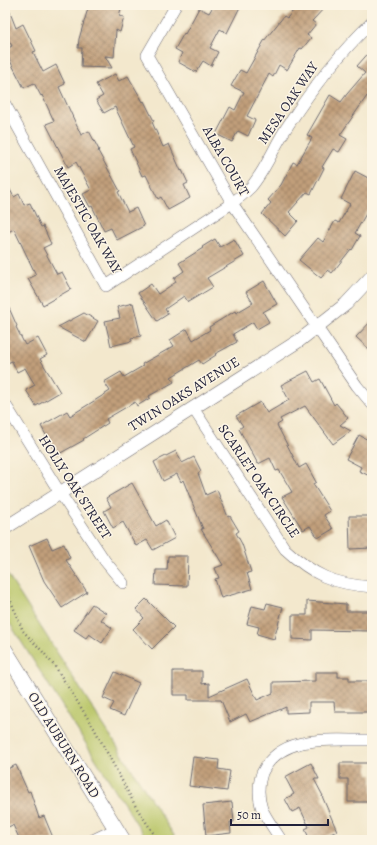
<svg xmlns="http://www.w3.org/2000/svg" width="377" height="845" font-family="Alegreya,serif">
<defs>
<pattern id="building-cross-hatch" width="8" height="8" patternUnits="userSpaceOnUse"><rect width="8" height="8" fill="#c19f7a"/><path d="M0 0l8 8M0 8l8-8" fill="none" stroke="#9c8165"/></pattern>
</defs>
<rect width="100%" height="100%" fill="#fcf5e5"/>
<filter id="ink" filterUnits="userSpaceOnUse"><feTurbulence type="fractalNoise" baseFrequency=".025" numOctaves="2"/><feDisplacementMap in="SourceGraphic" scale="8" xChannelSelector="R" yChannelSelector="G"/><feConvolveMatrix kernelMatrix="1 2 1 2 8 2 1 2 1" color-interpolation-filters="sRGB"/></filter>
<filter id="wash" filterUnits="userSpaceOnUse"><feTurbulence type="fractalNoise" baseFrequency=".012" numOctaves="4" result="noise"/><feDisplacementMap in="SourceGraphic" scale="16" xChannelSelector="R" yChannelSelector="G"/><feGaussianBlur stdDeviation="0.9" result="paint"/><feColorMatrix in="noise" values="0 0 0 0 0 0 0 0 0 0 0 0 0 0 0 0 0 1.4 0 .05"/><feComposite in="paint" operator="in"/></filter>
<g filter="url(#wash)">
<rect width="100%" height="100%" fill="#f3e8cd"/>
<!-- park -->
<path fill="#b8c566" stroke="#6d7450" d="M5,571l172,269h-30l-142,-224z"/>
<g id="blocks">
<!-- building -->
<path fill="url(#building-cross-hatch)" d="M5,5h2l9,23 7,-4 13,27 -3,1 10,20 13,-7 9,19 -6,3 22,48 8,-4 10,19 -1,1 22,40 -2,1 10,20 8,-4 8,18 -27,14 -6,-12 -7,3 -12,-25 -2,1 -7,-13 8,-4 -15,-28 -8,5 -22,-43 8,-3 -12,-26 -1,1 -7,-13 -10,5 -19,-37v-1l7,-4 -7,-13z
M89,5h33l-3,11 5,1 -4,15 -4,-2 -2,27 -9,-1 7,12 -31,-1 1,-19h-4l1,-9z
M214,5h27l-14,28 -7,-4 -10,19 8,4 -7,14 -8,-5 -7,11 -18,-10 4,-9 -7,-4 9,-16 1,1 14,-26 10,5z
M298,5h29l-15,16 4,3 -9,11 4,3 -9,11 -2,-1 -13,22 -8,-5 -6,12 -4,-3 -22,42 8,4 -7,16 -10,-5 -6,11 -16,-8 14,-27 5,3 9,-18 -13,-6 9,-16 6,3 18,-32 20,-25 3,2z
M372,49v51l-5,-4 -27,39 7,4 -8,13 -6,-3 -11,18 2,1 -13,26 -4,-2 -18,20 9,9 -13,15 -23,-22 9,-11 -3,-3 13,-15 12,-23 4,2 15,-26 -5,-3 23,-40 11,7 6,-8 18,-21 -8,-7z
M115,74l4,7 9,-5 15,26 1,-1 10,20 -2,1 11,25 6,-3 12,27 1,-1 6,13 -4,2 6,13 -22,12 -7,-13 -3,2 -12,-24 -4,1 -12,-27 4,-2 -19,-40 -11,6 -8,-13 7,-4 -7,-12z
M355,171l17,9v27l-3,6 -2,-1 -12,21 5,3 -8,14 -1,-1 -19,24 -4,-3 -7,8 -22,-18 19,-22 5,4 12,-21 4,2 11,-19 -9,-5z
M5,181l9,16 5,-3 5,11 6,-2 11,24 2,-1 8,18 -8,4 14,26 5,-2 9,17 -28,16 -15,-26 8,-4 -22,-46 -6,3 -3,-6z
M215,239l5,8 14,-8 10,17 -37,22 6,9 -25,15 -4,-6 -19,13 3,5 -11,7 -19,-28 13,-9 7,10 18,-12 -2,-4 10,-7 -5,-8 24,-15 -1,-1z
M264,281l13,23 -14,8 6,10 -12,7 -4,-7 -20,12 4,8 -22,12 1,1 -14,9 -3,-4 -28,17 3,5 -25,14 1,2 -13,8 -2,-4 -29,17 2,4 -25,16 1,1 -27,15 -16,-29 26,-15 3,5 40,-25 -6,-9 17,-10 3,5 19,-11 -1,-2 32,-18 -4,-6 17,-11 6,11 17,-10 -1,-3 26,-16 1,2 17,-10 -7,-11z
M5,299l12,27 -1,1 9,18 13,-7 9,17 -7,4 20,33 -24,14 -10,-16 9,-5 -10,-17 -8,4 -5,-11 -7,3z
M133,303l8,33 -10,2 1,3 -21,5 -6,-25 15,-3 -3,-11z
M84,313l14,8 -12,21 -28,-15z
M372,320v32l-16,-15z
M308,371l6,11 6,-3 14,26 2,-2 12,15 -8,7 11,6 -18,13 -28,-38 -25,13 2,3 -5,3 22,43 7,-4 10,18 -3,2 17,27 -6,4 9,14 -15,9 -8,-12 -7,4 -21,-33 10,-5 -13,-22 -3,1 -6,-13 -12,6 -19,-35 4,-3 -7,-10 24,-14 7,11 22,-13 -8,-15z
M359,435l13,7v35l-13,-6 2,-4 -15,-8z
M176,451l6,12 12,-6 7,14 -3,2 8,22 11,-5 11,27 2,-1 9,15 -3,2 6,11 9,28 -4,1 5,16 -31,9 -6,-19 4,-1 -4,-10 8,-3 -22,-36h2l-20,-49 -2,2 -4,-8 -14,7 -9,-19z
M132,483l24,43 10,-6 9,18 -22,12 -6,-10 -11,6 -13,-24 -10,6 -9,-17 7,-4 -5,-9z
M349,516h21v13h2v19l-22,1z
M47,538l5,11 12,-5 6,14 -4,2 21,32 -25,16 -18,-27 -15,-35z
M168,556h20l-1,30 -32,-1 1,-15h11z
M146,599l28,28 -22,22 -19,-20 11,-11 -8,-9z
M307,601l39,3v7h26v20l-60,-1v10l-20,-1v-24h15z
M267,603l16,4 -9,32 -17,-5 2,-7 -12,-3 5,-18 13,3z
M92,604l14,9 -5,7 11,8 -10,15 -13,-9 -3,4 -12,-8z
M173,671h29v13l7,-1v13l38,-17 10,21 16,-7v-11l42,-1v-9h23v5h11v4h23v31h-37l-1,-10h-25v10l-23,1v-6l-36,15 -4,-8 -16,8 -9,-22h-33v-5h-15z
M115,672l24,11 -15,33 -14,-6 4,-7 -11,-5z
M193,757l26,3 -1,9 12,2 -3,20 -38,-5z
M311,763l8,16h-5l9,17h-1l15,35 -11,5 2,4h-18l-5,-11 4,-2 -9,-19 -8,4 -7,-13 9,-5 -9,-17z
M340,763h28v12h4v27h-24v-23h-8z
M16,765l12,27 2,-1 9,27 5,-2 10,24h-34l-7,-15 -8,3v-58z
M232,802l2,20h-4l1,11 -25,3 -3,-31z"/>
</g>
</g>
<g filter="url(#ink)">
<use href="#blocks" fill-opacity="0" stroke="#6b676e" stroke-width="1"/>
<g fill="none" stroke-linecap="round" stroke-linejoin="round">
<!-- minor casing -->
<g stroke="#6b676e" stroke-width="12">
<path id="minor" d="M176,5l-29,50 85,148 125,183 15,18
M5,104l101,182 126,-83c7,-5 13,-10 19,-16 16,-19 24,-43 38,-63 24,-37 51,-71 83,-102
M5,404l55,89 45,68 18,22
M193,408l92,141c28,26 48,35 87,38
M93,840l23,-11
M281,840c-6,-10 -14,-20 -19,-31 -4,-11 -4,-25 0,-36 19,-41 73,-32 110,-33"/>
</g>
<!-- tertiary casing -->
<g stroke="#6b676e" stroke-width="14">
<path id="tertiary" d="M5,528l295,-188 46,-36 26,-28"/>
</g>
<!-- secondary casing -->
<g stroke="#6b676e" stroke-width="16">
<path id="secondary" d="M5,650l118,190"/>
</g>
<!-- path -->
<path stroke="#6b676e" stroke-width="2.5" stroke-dasharray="1 3" stroke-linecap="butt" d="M5,591l5,8 13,32 21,22 12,15 38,60 42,79 22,33"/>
<!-- minor -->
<use href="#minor" stroke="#fff" stroke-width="11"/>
<!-- tertiary -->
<use href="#tertiary" stroke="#fff" stroke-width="13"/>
<!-- secondary -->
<use href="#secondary" stroke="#fff" stroke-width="15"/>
</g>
</g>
<g text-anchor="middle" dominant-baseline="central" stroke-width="3" stroke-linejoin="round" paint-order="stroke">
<!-- street labels -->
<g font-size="14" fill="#22223b" stroke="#fcf5e5">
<text transform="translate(288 103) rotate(-56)">MESA OAK WAY</text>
<text transform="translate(226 161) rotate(60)">ALBA COURT</text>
<text transform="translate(88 220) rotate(60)">MAJESTIC OAK WAY</text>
<text transform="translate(184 394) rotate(-32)">TWIN OAKS AVENUE</text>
<text transform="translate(259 481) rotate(56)">SCARLET OAK CIRCLE</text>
<text transform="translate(75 487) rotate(57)">HOLLY OAK STREET</text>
<text transform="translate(64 745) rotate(58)">OLD AUBURN ROAD</text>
</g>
</g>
<!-- margin -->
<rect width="377" height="845" fill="none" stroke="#fcf5e5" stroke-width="20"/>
<!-- scale -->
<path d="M231 819v6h97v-6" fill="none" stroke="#22223b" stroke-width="2"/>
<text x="237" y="819" font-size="12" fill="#22223b" stroke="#fcf5e5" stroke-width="3" paint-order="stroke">50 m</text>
</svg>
